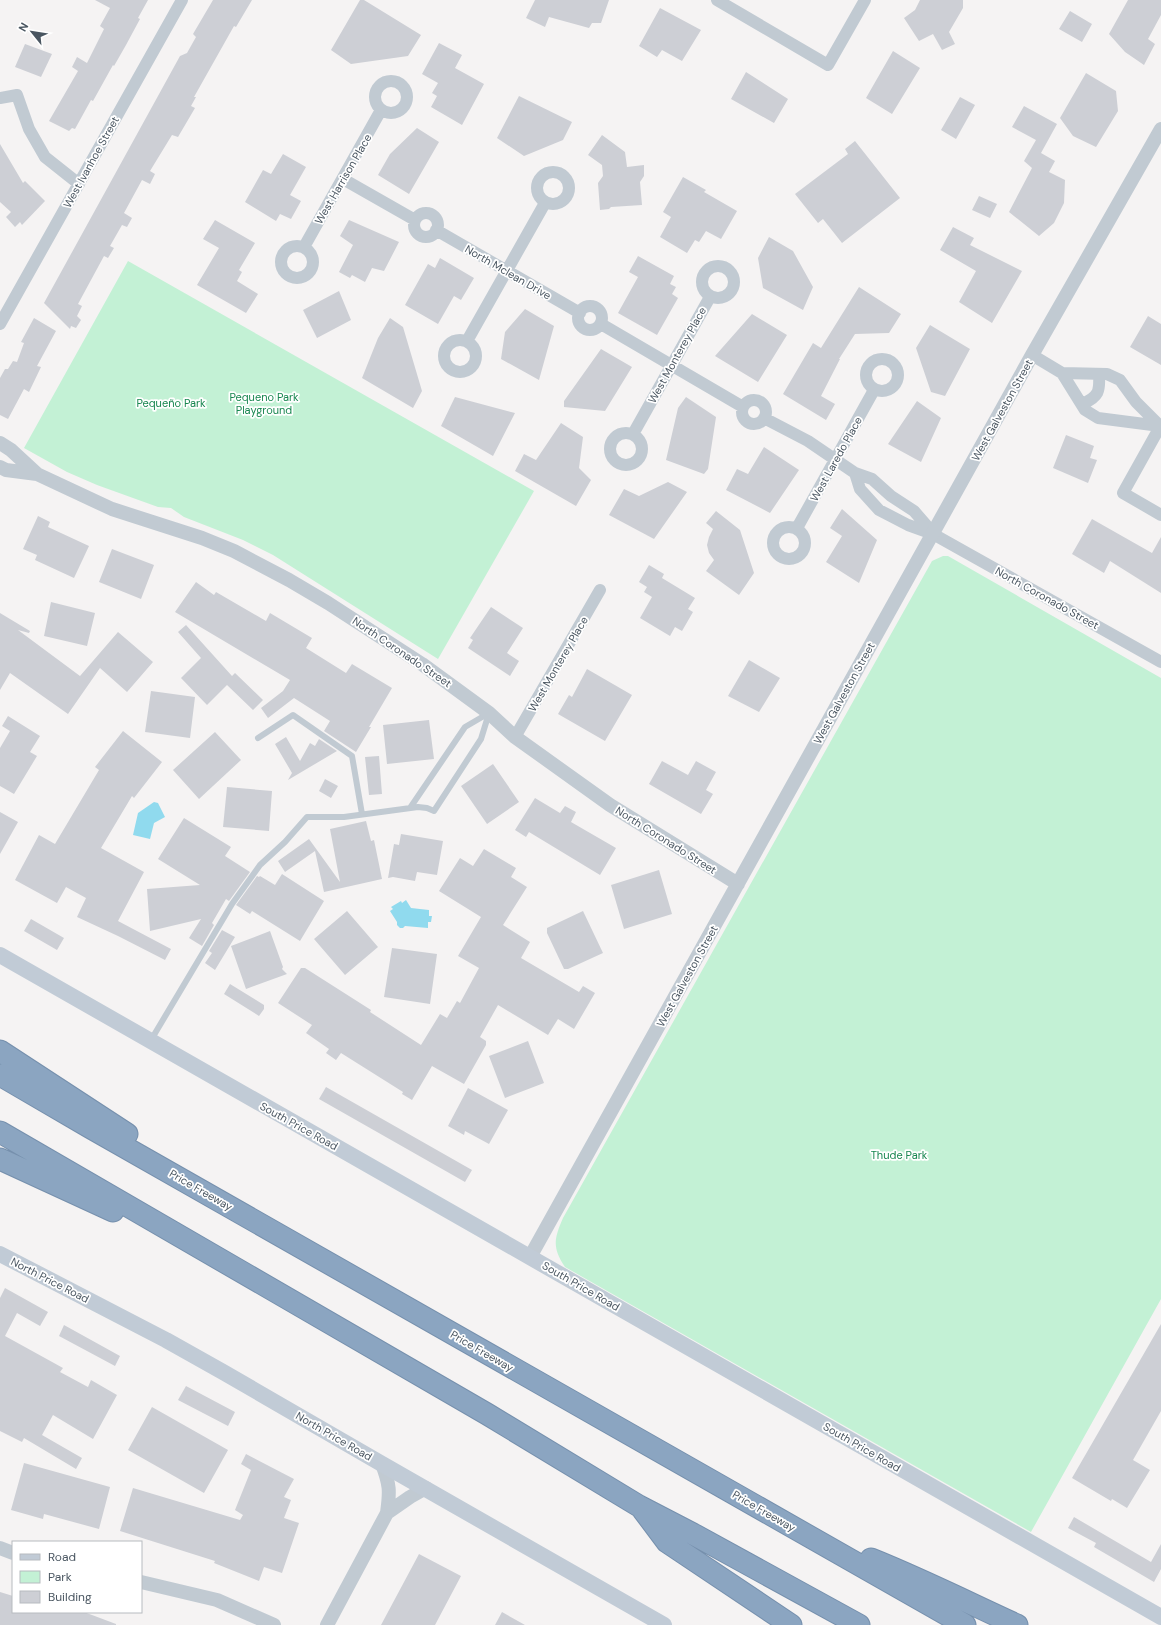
<svg xmlns="http://www.w3.org/2000/svg" width="1161" height="1625" font-family="'DM Sans',sans-serif">
<rect width="100%" height="100%" fill="#f5f3f3"/>
<!-- green -->
<path fill="#c3f1d5" d="M128,261l406,230 -96,168 -165,-104 -30,-15 -59,-23 -13,-9 -13,-1 -61,-22 -30,-13 -43,-24z
M943,556h5l213,122v621l-130,233 -466,-265c-13,-20 -11,-28 -2,-49l369,-657z"/>
<!-- water -->
<path fill="#90daee" d="M154,802l4,1 7,14 -11,6 -4,16 -17,-4 5,-22z
M406,900l5,8 18,2v6h3l-1,6h-3v6l-23,-2 -2,2h-3l-3,-3v-3l-7,-11 3,-2 -2,-2 10,-6 1,2z"/>
<!-- building -->
<path fill="#cdcfd5" d="M95,0h53l-10,18 2,1 -14,26 -12,21 -1,-1 -20,36 -2,-1 -16,29 -3,-1 -3,3 -20,-10 29,-50 -6,-4 5,-10 10,6 17,-34 -4,-3 10,-18z
M213,0h39l-16,27 -2,-1 -40,71h2l-5,9 4,2 -17,29 -6,-2 -22,36 5,3 -5,10 -8,-4 -18,33 8,5 -5,9 -5,-2 -12,21 4,2 -6,10 -4,-2 -26,48 4,2 -5,10 4,4 -5,8 -5,-2 -1,3 -26,-26 136,-247 7,-3 9,-16 -3,-3z
M360,0h4l57,35 -13,21 -57,8 -20,-14z
M535,0h74l-8,23h-9l-3,5 -40,-11 -4,10 -19,-9z
M920,0h43v8l-14,24 6,12 -13,6 -9,-16 -14,7 -15,-23 11,-8z
M1128,0h33v15l-13,24 7,5 -11,21 -19,-13 -16,-18z
M660,8l41,22 -19,31 -20,-11 -5,7 -18,-11z
M1070,11l22,13 -10,18 -23,-13z
M439,43l23,12 -7,13 29,16 -22,41 -31,-18 6,-11 -5,-3 6,-10 -16,-9z
M25,44l27,10 -11,23 -26,-10z
M893,51l27,17 -28,46 -26,-16z
M746,72l42,27 -14,24 -43,-24z
M1086,73l30,18 2,20 -22,36 -23,-11 -13,-18z
M519,96l53,26 -9,18 -39,16 -27,-18z
M960,97l15,8 -19,34 -15,-9z
M1024,106l33,18 -16,29 14,8 -6,11 16,8 -1,23 -10,20 -15,13 -30,-24 23,-44 -8,-7 12,-21 -24,-13z
M417,128l22,14 -30,52 -31,-19 12,-21z
M602,135l23,17 2,15 17,-2v11l-4,6 2,23 -31,2 -2,2 -9,1 -2,-27 5,-7 -1,-11 -14,-10z
M855,141l45,57 -58,45 -19,-24 -5,4 -23,-29 53,-40 -3,-5z
M0,144l23,39 2,-2 20,20 -23,24 -2,-3 -5,5 -9,-10 5,-5 -11,-10z
M283,154l23,13 -16,28 11,6 -10,18 -11,-5 -4,7 -31,-19 18,-32 8,4z
M683,177l23,13 -2,2 33,19 -16,28 -15,-8 -7,11 -4,-2 -8,13 -27,-16 11,-20 -8,-5z
M979,196l18,8 -7,14 -18,-8z
M215,220l40,23 -16,27 3,2 -5,9 21,13 -12,19 -49,-28 22,-37 -16,-9z
M349,220l50,22 -15,29 -12,-3 -7,14 -13,-7 -2,3 -11,-6 14,-27 -13,-9z
M953,227l21,11 -4,7 52,26 -30,52 -33,-21 17,-31 -36,-21z
M769,237l24,14 20,36 -10,23 -40,-22 -5,-30z
M638,256l36,20 -4,8 6,3 -4,7 6,4 -21,37 -39,-22 20,-36 -9,-5z
M440,258l34,20 -13,22 -7,-4 -16,28 -33,-19 23,-41 7,4z
M859,287l42,27 -12,19 -34,1 -16,25h1l-19,37 14,8 -9,16 -43,-26 30,-51 8,5z
M339,291l12,29 -34,18 -14,-28z
M525,309l29,17 -15,54 -38,-21 4,-27z
M752,314l35,21 -29,47 -43,-26z
M1148,316l13,8v41l-31,-18z
M34,318l22,13 -19,35 4,1 -12,25 -5,-3 -16,30 -8,-4v-37l5,-9h3l5,-8 4,1 7,-19 -3,-1z
M390,318l13,9 19,64 -9,17 -51,-30 16,-40z
M930,325l40,24 -25,47 -14,-4 -15,-44z
M601,349l31,18 -27,44 -41,-4v-6z
M455,397l60,16 -22,43 -52,-30z
M686,397l30,20 -8,52 -4,5 -38,-14 12,-52z
M917,401l24,17 -20,44 -33,-18z
M561,423l22,14 -4,31 12,12 -15,26 -61,-35 9,-17 12,6z
M1066,435l28,11 -4,12 7,2 -9,23 -35,-15z
M764,447l35,23 -29,43 -44,-23 11,-21 11,5z
M668,482l19,10 -33,47 -45,-24 15,-26 15,7z
M842,509l35,31 -18,43 -33,-21 16,-26 -12,-8z
M716,511l24,19 14,43 -15,22 -33,-24 8,-11 -5,-7 -2,-8 2,-8 4,-8 -7,-6z
M38,516l12,6 -2,5 41,19 -15,32 -39,-18 2,-5 -14,-6z
M1092,519l60,34 9,-16v56l-51,-32 -6,12 -32,-19z
M112,549l42,16 -13,34 -42,-17z
M649,565l15,9 -2,4 33,20 -7,11 5,3 -11,19 -7,-4 -5,9 -30,-18 12,-21 -8,-5 3,-5 -8,-5z
M196,582l18,13 2,-3 50,29 4,-8 42,25 -6,10 40,25 6,-9 40,24 -23,39h2l-15,25 -32,-21 6,-10 -36,-23 -26,20 -7,-10 22,-17 7,-11 -115,-68z
M51,602l44,11 -8,33 -43,-10z
M491,607l32,21 -16,25 12,8 -9,15 -42,-28 5,-8 -3,-2z
M0,613l30,18 -1,2 -11,-3 62,46 38,-44 35,30 -26,30 -27,-24 -32,46 -58,-41 -10,17z
M186,625l46,51 3,-3 28,27 -10,10 -26,-25 -20,20 -26,-27 20,-20 -23,-26z
M749,660l31,18 -21,34 -31,-16z
M587,669l45,26 -27,46 -47,-27 11,-19 3,2z
M151,691l44,6 -5,41 -45,-6z
M8,716l32,20 -10,16 7,4 -23,38 -14,-8v-38l10,-17 -8,-5z
M429,720l5,39 -47,5 -4,-39z
M123,731l39,31 -28,36 -2,-2 -31,52 43,24 -26,49 53,28 -6,11 -47,-24 -41,-19 9,-19 -20,-11 -9,16 -42,-23 24,-45 16,9 44,-74 -4,-3z
M215,732l26,28 -42,39 -26,-29z
M286,737l14,24 10,-18 5,3 4,-7 18,12 -49,29 4,-7 -17,-29z
M379,756l3,38 -13,1 -4,-38z
M662,761l26,14 8,-14 20,11 -10,18 7,4 -12,20 -52,-30z
M493,764l26,38 -32,22 -26,-38z
M325,779l13,7 -7,12 -12,-7z
M227,787l45,4 -3,40 -46,-4z
M535,798l25,15 5,-7 11,6 -5,10 45,26 -16,27 -71,-43 -3,5 -11,-7z
M0,812l18,10 -18,32z
M184,818l47,29 -6,9 25,16 -21,29 -3,-2 -14,24 2,2 -12,21 -13,-8 12,-19 -51,12 -3,-42 53,-4 -42,-26z
M366,821l5,20 3,-1 8,39 -58,13 -9,-41 -30,21 -7,-11 31,-22 31,43 -10,-53z
M401,834l42,7 -6,34 -20,-3 -2,9 -22,-4 -5,1 6,-34 5,1z
M484,849l32,19 -5,9 16,10 -24,38 27,17 -9,16 58,34 4,-6 12,7 -21,36 -16,-10 -10,16 -50,-30 -18,32 6,4v4l-22,39 -32,-18 -20,34 -10,-6 1,-2 -62,-39 -5,7 -10,-7 3,-4 -23,-16 6,-8 -34,-22 23,-35h4l66,42 -1,2 51,33 19,-31 7,4 10,-17 3,2 19,-35 -21,-12 23,-39 -42,-26 21,-33 13,8z
M659,870l13,44 -48,15 -13,-44z
M282,874l42,27 -24,40 -48,-30 -2,3 -14,-9 21,-29 2,1 1,-1 15,9z
M347,911l31,36 -33,28 -31,-36z
M583,911l20,42 -35,16h-4l-17,-36v-5z
M31,919l33,19 -7,12 -33,-19z
M222,930l13,7 -20,33 -10,-7 7,-10 -3,-2z
M270,931l13,36 -1,2 5,5 -41,15 -15,-43z
M392,948l45,6 -7,50 -46,-7z
M230,984l34,21v4l-5,7 -35,-22z
M528,1041l16,42 -39,15 -16,-42z
M326,1087l146,83 -7,12 -146,-83z
M468,1088l40,22 -19,34 -24,-13 -1,4 -16,-9z
M5,1288l43,24 -8,14 -23,-13 -12,23 58,32 -3,4 28,15 3,-7 26,15 -24,44 -40,-24 -11,20 40,23 -6,11 -52,-31 -2,4 -22,-11v-133z
M1161,1324v87l-28,49 17,10 -23,38 -15,-9 -1,2 -39,-23z
M64,1325l56,31 -5,10 -56,-30z
M186,1386l49,26 -7,14 -50,-26z
M152,1407l76,43 -24,43 -76,-43z
M246,1454l48,25 -10,18 7,3 -7,18 15,5 -17,50 -18,-6 -5,14 -45,-18 1,-2 -95,-30 13,-43 107,32 3,-5 -8,-5 16,-40 -10,-6z
M24,1463l86,24 -11,42 -55,-15 -1,5 -32,-9z
M1074,1517l77,45 10,-18v25l-7,13 -60,-35 2,-4 -28,-15z
M419,1554l42,22 -26,49h-54z
M0,1592l13,4v16h71l32,12v1h-116z
M502,1612l23,13h-30z"/>
<g fill="none" stroke-linecap="round" stroke-linejoin="round">
<!-- motorway casing -->
<g stroke="#7690ad" stroke-width="23">
<path id="motorway" d="M0,1051l127,83
M0,1075l91,53 874,497
M0,1132l487,282 152,92 54,28 166,91
M0,1159l113,52
M643,1510l24,32 124,83
M871,1559c50,20 98,44 146,66"/>
</g>
<!-- service -->
<path stroke="#c1cad2" stroke-width="6" d="M258,738l35,-23 59,41 10,58
M410,808l55,-81 24,-14
M151,1040l81,-136 28,-39 25,-23 22,-25h37l74,-10 9,1 7,3 47,-72 8,-26"/>
<!-- minor -->
<path stroke="#c1cad2" stroke-width="12" d="M717,0l111,65 37,-65
M375 97a16 16 0 1 1 32 0a16 16 0 1 1-32 0Z
M0,98l17,-3 12,34 16,28 34,27
M537 188a16 16 0 1 1 32 0a16 16 0 1 1-32 0Z
M343,179l72,41
M414 225a12 12 0 1 1 24 0a12 12 0 1 1-24 0Z
M436,230l144,83
M281 262a16 16 0 1 1 32 0a16 16 0 1 1-32 0Z
M304,247l77,-137
M702 282a16 16 0 1 1 32 0a16 16 0 1 1-32 0Z
M578 318a12 12 0 1 1 24 0a12 12 0 1 1-24 0Z
M0,324l182,-324
M601,324l142,83
M444 356a16 16 0 1 1 32 0a16 16 0 1 1-32 0Z
M467,341l78,-138
M1032,355l30,18 23,37 13,8 62,8 -24,-24 -16,-22 -13,-6 -45,-1
M866 375a16 16 0 1 1 32 0a16 16 0 1 1-32 0Z
M742 412a12 12 0 1 1 24 0a12 12 0 1 1-24 0Z
M1082,404c17,-7 18,-13 17,-30
M764,418l44,23 47,32 17,6 19,17 23,15 19,22
M1161,425l-38,68 38,22
M610 449a16 16 0 1 1 32 0a16 16 0 1 1-32 0Z
M633,434l77,-137
M855,473l5,16 19,21 29,15 25,9 228,128
M773 543a16 16 0 1 1 32 0a16 16 0 1 1-32 0Z
M797,528l77,-138
M515,737l85,-147"/>
<!-- tertiary -->
<path stroke="#c1cad2" stroke-width="14" d="M0,443l11,7 26,24
M0,467l6,3 31,4 75,35 90,29 32,13 55,29 39,23 94,61 67,49 26,24 95,68 128,79
M530,1257l502,-902 129,-226
M387,1513l23,-16 16,-9
M0,1548l13,5
M141,1582l76,18 57,25
M327,1625l60,-112c3,-22 3,-28 -5,-49"/>
<!-- secondary -->
<path stroke="#c1cbd6" stroke-width="16" d="M0,955l1161,662
M0,1254l166,86 57,32 159,92 282,161"/>
<!-- motorway -->
<use href="#motorway" stroke="#8ba5c1" stroke-width="21"/>
</g>
<g text-anchor="middle" dominant-baseline="central" stroke-width="3.5" stroke-linejoin="round" paint-order="stroke">
<!-- street labels -->
<g font-size="11" fill="#4a5661" stroke="#fff">
<text transform="translate(91 162) rotate(-61)">West Ivanhoe Street</text>
<text transform="translate(343 179) rotate(-60)">West Harrison Place</text>
<text transform="translate(508 272) rotate(30)">North Mclean Drive</text>
<text transform="translate(677 355) rotate(-61)">West Monterey Place</text>
<text transform="translate(1002 410) rotate(-61)">West Galveston Street</text>
<text transform="translate(836 459) rotate(-61)">West Laredo Place</text>
<text transform="translate(1047 598) rotate(29)">North Coronado Street</text>
<text transform="translate(402 652) rotate(34)">North Coronado Street</text>
<text transform="translate(558 664) rotate(-60)">West Monterey Place</text>
<text transform="translate(844 693) rotate(-61)">West Galveston Street</text>
<text transform="translate(666 840) rotate(32)">North Coronado Street</text>
<text transform="translate(687 976) rotate(-61)">West Galveston Street</text>
<text transform="translate(299 1126) rotate(29)">South Price Road</text>
<text transform="translate(201 1190) rotate(30)">Price Freeway</text>
<text transform="translate(50 1280) rotate(27)">North Price Road</text>
<text transform="translate(581 1286) rotate(30)">South Price Road</text>
<text transform="translate(482 1351) rotate(30)">Price Freeway</text>
<text transform="translate(334 1436) rotate(30)">North Price Road</text>
<text transform="translate(862 1447) rotate(30)">South Price Road</text>
<text transform="translate(764 1511) rotate(30)">Price Freeway</text>
</g>
<!-- park labels -->
<g font-size="11" fill="#17864f" stroke="#fff">
<text x="264" y="397">Pequeno Park<tspan x="264" dy="13">Playground</tspan></text>
<text x="171" y="403">Pequeño Park</text>
<text x="899" y="1155">Thude Park</text>
</g>
</g>
<!-- legend -->
<rect x="12" y="1541" width="130" height="72" fill="#ffffff" stroke="#b7bbc0"/>
<rect x="20" y="1554" width="20" height="6" fill="#c1cbd6" stroke="#b7bbc0"/>
<text x="48" y="1561" font-size="12" fill="#4a5661">Road</text>
<rect x="20" y="1571" width="20" height="12" fill="#c3f1d5" stroke="#b7bbc0"/>
<text x="48" y="1581" font-size="12" fill="#4a5661">Park</text>
<rect x="20" y="1591" width="20" height="12" fill="#cdcfd5" stroke="#b7bbc0"/>
<text x="48" y="1601" font-size="12" fill="#4a5661">Building</text>
<!-- north arrow -->
<g transform="translate(32 32) rotate(300)" stroke="#ffffff" stroke-width="3" paint-order="stroke">
<path d="M0-3L7 15L0 10L-7 15Z" fill="#4a5661"/>
<text y="-6" font-size="11" font-weight="bold" text-anchor="middle" fill="#4a5661">N</text>
</g>
</svg>
